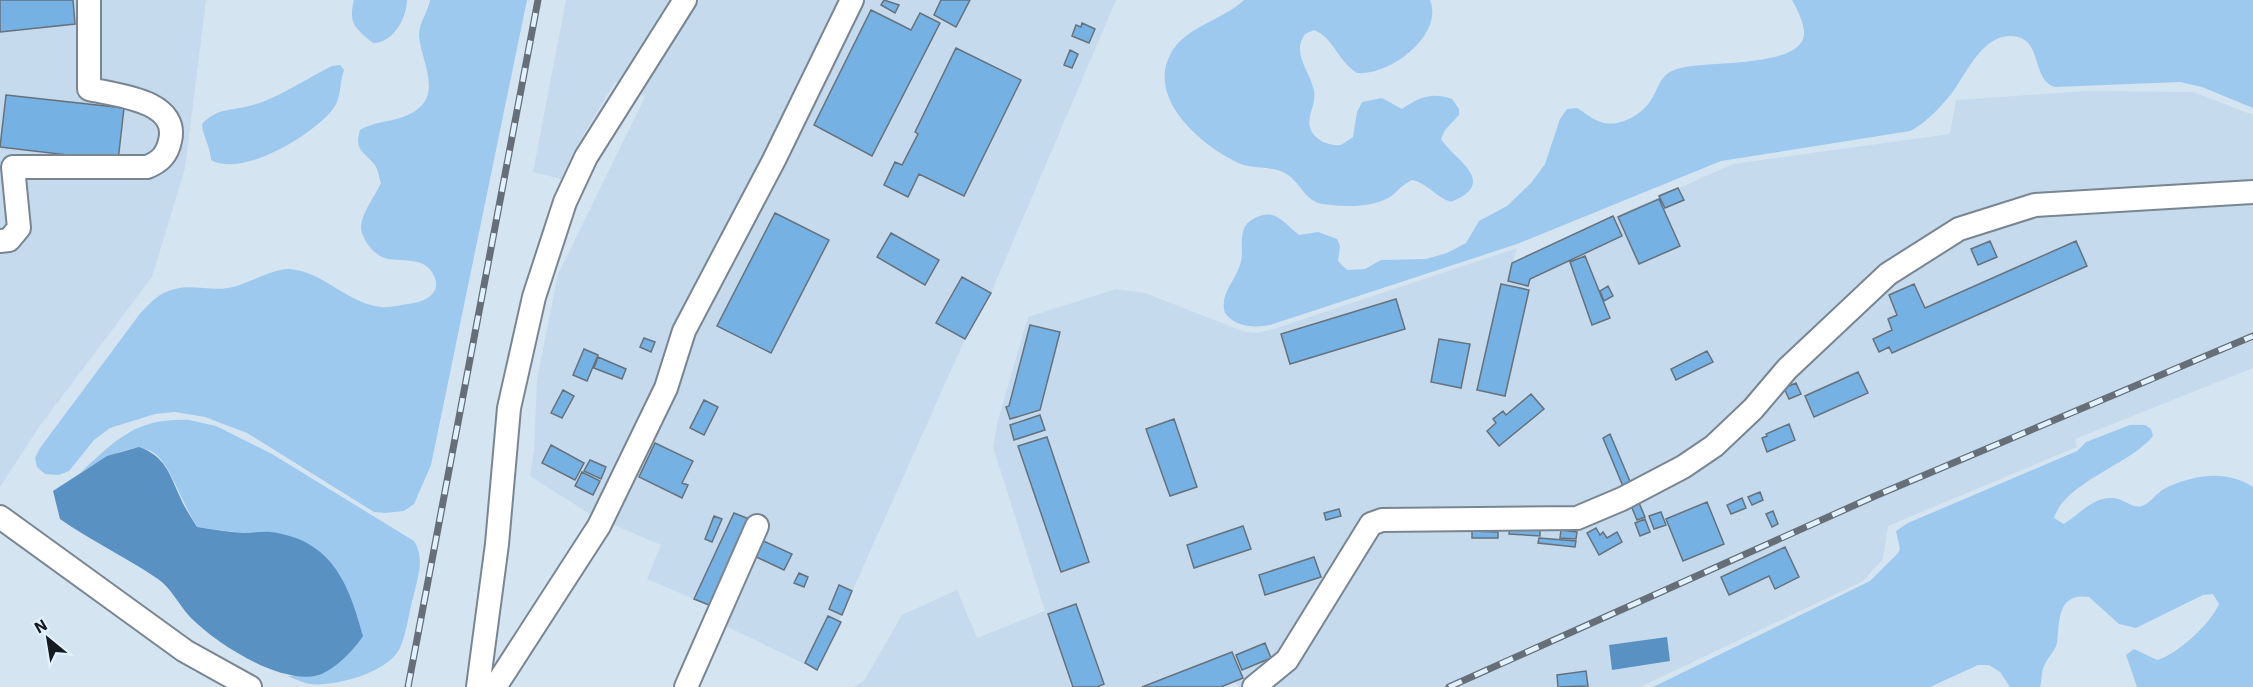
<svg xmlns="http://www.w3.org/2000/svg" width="2253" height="687" font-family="'IBM Plex Sans',sans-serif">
<rect width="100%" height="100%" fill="#d5e4f1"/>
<!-- built -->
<path fill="#c5daed" d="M0,0h206l-21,168 -33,109 -113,150 -39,60z
M566,0h550l-125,293 -26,46 -148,331 -93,-45 5,-11 -82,-35 14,-34 -68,-29 -63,-40 4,-25 3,-72 21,-105 87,-177 -30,-15 -42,70 -12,27 -28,-7z
M2088,91l105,1 60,23v253l-178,71 2,8 -189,79 -5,33 -20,22 -223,106h-402l-3,-6 -14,6h-367l10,-6 38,-66 55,-25 20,48 68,-27 -52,-164 5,-27 30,-103 88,-28 29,4 100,39 12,1 17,-4 243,-81 -4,14 220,-98 217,-30 6,-34z"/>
<!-- green -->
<path fill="#9ec9ee" d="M354,0h53c0,18 -14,43 -34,43 -18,-15 -25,-19 -19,-43z
M430,0h97l-96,465 -17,39 -10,7 -19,2 -11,-1 -127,-79 -42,-16 -30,-5 -20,2 -45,14 -16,12 -25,31 -10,4 -14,-1 -8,-7 -2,-9 5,-10 99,-133c11,-12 19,-22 36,-26 18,-5 39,3 58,-2 16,-4 42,-19 56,-18 34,2 59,35 92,38 9,1 19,-2 27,-3 9,-1 20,-4 25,-11 4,-5 4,-12 1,-17 -9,-22 -35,-12 -52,-19 -9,-4 -20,-18 -21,-29 0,-14 14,-32 20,-45 -2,-5 -3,-15 -7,-19 -11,-13 -20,-14 -14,-34 18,-11 43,-7 60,-23 20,-18 0,-50 -1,-72 0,-13 9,-23 11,-35z
M1244,0h186c14,35 -40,76 -73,73 -20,-13 -23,-35 -43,-43l-9,4c-14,19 5,37 9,57 3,14 -10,28 -2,41 6,10 18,14 29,13l12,-8 4,-25 5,-10 20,-4 20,11c17,-12 30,-17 50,-10l7,10v6l-14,15 -4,9c13,21 59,43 10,63 -15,-5 -24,-19 -39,-22 -9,4 -14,11 -22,17 -18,11 -47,10 -67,7 -18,-2 -23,-23 -38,-31 -14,-7 -30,-4 -44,-9 -37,-16 -96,-65 -70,-111 15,-27 52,-33 73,-53z
M1792,0h461v108l-51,-21 -22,-5 -125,5c-23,-7 -13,-44 -37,-50 -32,-8 -50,33 -64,53 -9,13 -30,35 -44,41l-189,30 -204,83 -247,81c-16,3 -35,2 -45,-12 -6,-18 10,-32 15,-48 4,-11 0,-23 3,-33 1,-7 6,-11 12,-14 21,-11 29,6 44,17l19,-3 19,7 3,7 -2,15 9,9 18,-1 16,-9 45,-1 21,-6 19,-10 13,-22 28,-15 24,-23 14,-19 15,-45 7,-10 10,-1c7,4 16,12 24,14 17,6 38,-6 48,-19 11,-15 9,-28 28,-34 25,-9 123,0 127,-34 1,-11 -7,-26 -12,-35z
M340,65l4,5c-5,14 -2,27 -11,39 -20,26 -91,69 -122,51 -1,-15 -8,-23 -9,-36 16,-17 31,-13 51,-19 25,-7 55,-27 79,-39z
M189,420l27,6 56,28 142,87c11,17 4,35 0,53 -5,17 -7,38 -14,54 -11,24 -65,39 -90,36 -7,-1 -15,-5 -22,-8h30l-47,-144 -30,1 -44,-6c-38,-66 -31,-108 -117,-54 37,-34 56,-55 109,-53z
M2130,425h15l6,4 2,7c-22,28 -88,46 -99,82l10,6c14,-9 29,-27 48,-26 11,0 20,11 30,8 9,-3 14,-13 22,-17 28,-14 62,-20 89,-2v200h-116l-11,-32 8,-6 23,11c20,-5 55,-38 62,-56l-6,-10 -10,1 -67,33 -17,-4 -30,-27c-33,-5 -29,26 -32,46 -2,8 -9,14 -12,21 -4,7 -3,16 -5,23h-30l-10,-15 -11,-7h-11l-48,22h-277l217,-106 28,-28 2,-4 -4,-18 12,-8 169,-72 9,-9z"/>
<!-- water -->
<path fill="#5891c2" d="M139,447c26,9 30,26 41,50 4,10 11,20 17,30 15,2 31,5 46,6 9,0 19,-2 28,-1 61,8 78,52 92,104 -8,13 -31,37 -48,40 -39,6 -98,-32 -125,-59 -11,-12 -19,-29 -32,-38 -32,-22 -67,-38 -98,-60l-7,-28 54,-35z
M1667,637l3,24 -58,9 -3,-25z"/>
<!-- building -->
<path fill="#76b1e3" stroke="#65727d" stroke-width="1.5" d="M0,0h73l2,24 -75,8z
M884,0l15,5 -4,8 -14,-8z
M941,0h29l-14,27 -22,-12z
M871,10l40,20 9,-17 20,10 -68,133 -58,-31z
M1082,23l13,6 -6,14 -17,-7 4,-11 5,2z
M956,48l65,32 -57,116 -45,-22 -11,23 -24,-12 11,-23 7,3 16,-31 -3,-2z
M1070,50l8,4 -6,14 -8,-3z
M6,95l118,13 -6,53 -118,-14z
M1678,188l6,12 -19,8 -6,-12z
M1659,199l21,47 -41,18 -21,-47z
M775,213l54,27 -58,113 -54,-27z
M1613,216l9,20 -92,43 -2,7 -20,-5 4,-18z
M891,233l48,27 -14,25 -48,-28z
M1990,241l7,16 -19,8 -7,-16z
M2076,241l11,25 -195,87 -3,-6 -10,5 -6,-13 19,-9 -4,-11 9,-4 -8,-20 25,-11 11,24z
M1585,256l25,62 -18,7 -22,-63z
M962,277l29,16 -26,46 -29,-16z
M1501,284l28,6 -24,106 -28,-6z
M1608,286l5,10 -9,5 -4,-10z
M1396,299l9,30 -115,35 -9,-30z
M1030,325l30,7 -20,78 -30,9 -4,-12 3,-1z
M644,338l11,4 -4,10 -11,-5z
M1439,339l31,5 -9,44 -30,-6z
M584,349l14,6 -11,26 -14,-6z
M1707,351l6,11 -37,18 -5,-11z
M598,357l28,12 -4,10 -28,-11z
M1858,372l10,21 -54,24 -9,-21z
M1796,383l5,11 -12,5 -5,-11z
M563,390l11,6 -12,22 -11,-5z
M1531,394l13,15 -45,37 -12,-15 9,-8 -3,-4 10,-8 3,4z
M704,400l14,7 -14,28 -14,-7z
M1040,415l5,15 -31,10 -4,-15z
M1174,419l23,68 -27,9 -24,-67z
M1789,424l6,16 -28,12 -5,-14 5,-2 -1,-2z
M1610,434l35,83 -8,3 -34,-82z
M1047,437l42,125 -28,10 -43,-126z
M655,443l38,18 -11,22 6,2 -6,13 -43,-21z
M551,445l33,18 -9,17 -33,-17z
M590,460l16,7 -5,12 -17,-8z
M582,472l18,9 -7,14 -18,-9z
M1760,492l3,8 -11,5 -4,-8z
M1742,498l4,10 -15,6 -4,-9z
M1707,502l17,42 -41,17 -17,-42z
M1339,509l2,7 -15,4 -2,-7z
M1773,511l5,13 -6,3 -6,-13z
M1661,512l5,13 -12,4 -5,-13z
M734,513l15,6 -35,88 -20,-8z
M714,516l8,3 -10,23 -7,-3z
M1645,519l5,13 -10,4 -5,-13z
M1243,526l8,23 -57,19 -7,-23z
M1510,528l30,2v6l-31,-2z
M1596,528l4,7 3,-3 4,6 10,-6 5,10 -23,13 -12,-22z
M1561,530l16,2 -1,7 -16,-1z
M1472,531l26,1v6h-26z
M1539,538l37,3 -1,6 -37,-4z
M759,539l33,15 -8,16 -32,-15z
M1785,547l14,30 -24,12 -6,-13 -40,19 -8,-18z
M1314,557l7,20 -56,18 -6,-20z
M799,573l9,4 -4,10 -10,-4z
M839,585l13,6 -10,24 -13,-6z
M1076,604l28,80 -7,3h-24l-25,-73z
M828,616l13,6 -24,48 -12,-7z
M1265,643l6,15 -29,12 -6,-15z
M1232,652l11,26 -22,9h-79z
M1586,671l2,15 -30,1 -1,-12z"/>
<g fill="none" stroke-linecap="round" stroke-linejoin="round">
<!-- minor casing -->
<g stroke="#798692" stroke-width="26">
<path id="minor" d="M0,241l9,-1 10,-12 -6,-61h134c13,-5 20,-12 23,-26 10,-41 -55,-46 -81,-52v-89
M0,517l185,134 65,36
M478,687l19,-143 12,-136 25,-111 31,-95 21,-45 99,-157
M495,687l104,-161 67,-138 18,-57 90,-171 78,-160
M686,687l71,-161
M1254,687l33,-27 84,-136 11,-4 195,-2 45,-19 61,-32 31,-21 39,-37 34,-40 101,-95 71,-45 76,-24 218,-13"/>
</g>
<!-- minor -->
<use href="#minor" stroke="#fff" stroke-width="22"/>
<!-- rail casing -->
<g stroke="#666f77" stroke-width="7">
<path id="rail" d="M408,687l130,-687
M1449,687l426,-191 378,-160"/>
</g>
<!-- rail -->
<use href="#rail" stroke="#e2f1ff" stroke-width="4.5" stroke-dasharray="14" stroke-linecap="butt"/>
</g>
<!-- north arrow -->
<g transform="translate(48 639) rotate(330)" stroke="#e2f1ff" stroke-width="4.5" paint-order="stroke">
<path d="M0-4.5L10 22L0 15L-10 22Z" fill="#161b20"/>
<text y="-9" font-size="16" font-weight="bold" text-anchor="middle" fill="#161b20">N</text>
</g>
</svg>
